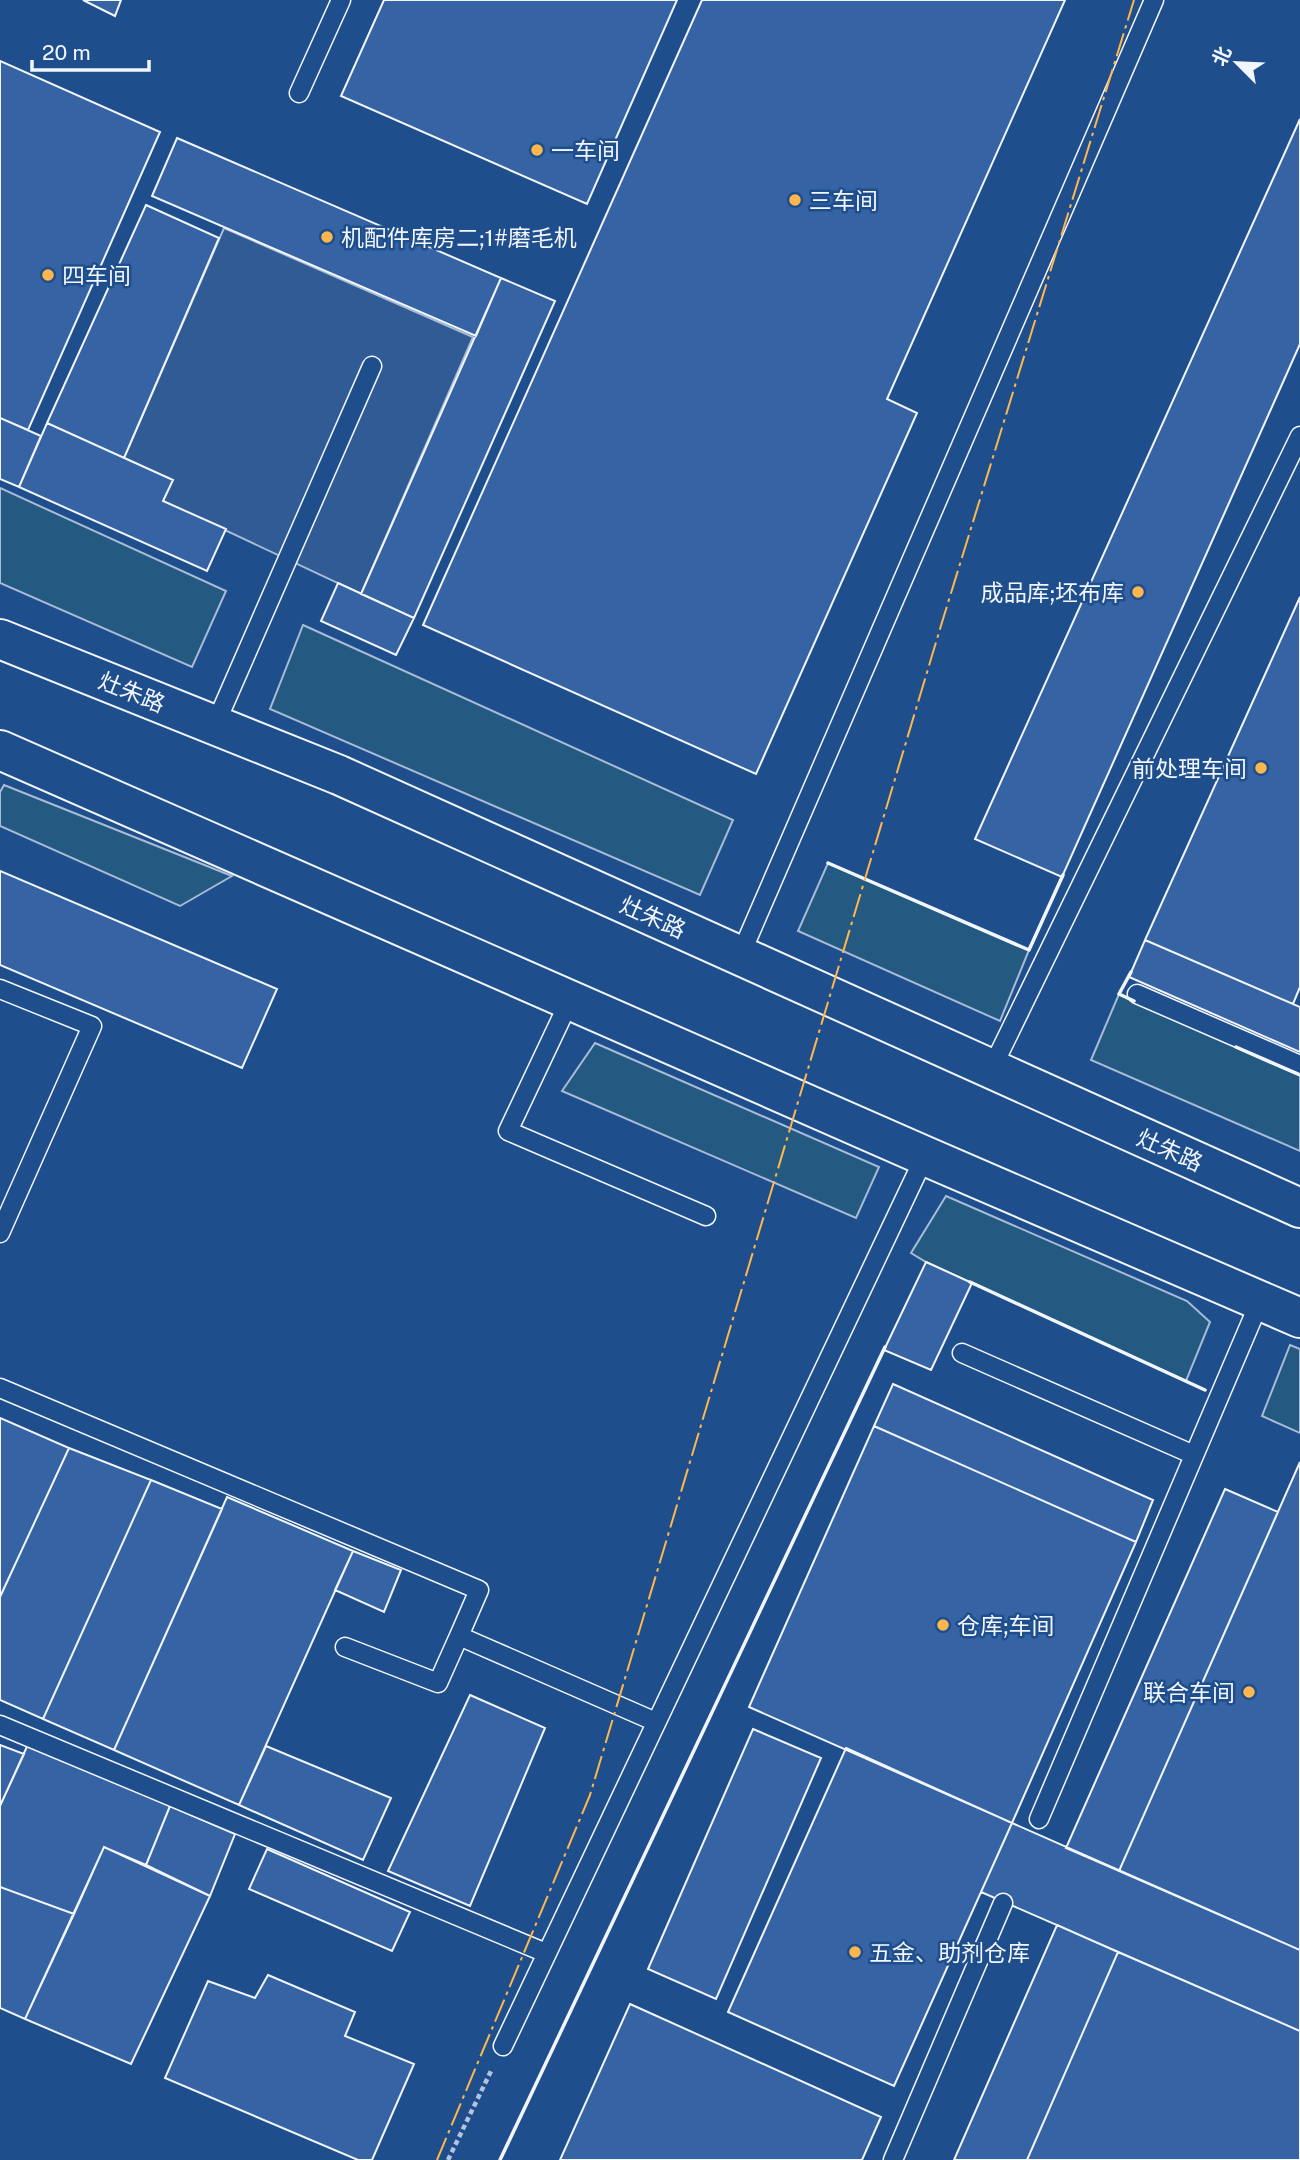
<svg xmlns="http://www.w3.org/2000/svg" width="1300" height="2160" font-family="'Public Sans','Noto Sans SC',sans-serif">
<rect width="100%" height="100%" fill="#1f4e8c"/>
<!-- green -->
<path fill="#245a82" stroke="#a8bbd7" stroke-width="2" d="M0,488l226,103 -34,76 -192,-84z
M303,625l430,195 -33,75 -430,-186z
M4,785l228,91 -52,30 -180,-80v-34z
M828,863l201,87 -29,71 -202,-90z
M1119,994l181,81v76l-209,-91z
M595,1043l284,124 -23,51 -294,-127z
M946,1196l241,105 23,21 -24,59 -260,-119 -15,-9z
M1290,1345l10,4v84l-38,-17z"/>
<!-- parking -->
<path fill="#305b95" stroke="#a8bbd7" stroke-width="2" d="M224,228l249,109 -112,257 -198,-93 9,-21 -48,-22z"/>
<!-- building -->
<path fill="#3563a3" stroke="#f2f6ff" stroke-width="2" d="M83,0h38l-6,16z
M384,0h293l-90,204 -246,-108z
M702,0h363l-178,399 30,14 -161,361 -333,-149z
M0,61l160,71 -132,298 -28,-12z
M1300,119v225l-238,533 -87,-38z
M177,138l324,140 -25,58 -324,-140z
M146,205l73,33 -95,220 -77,-35z
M501,278l54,23 -141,317 -53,-24z
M0,418l41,18 -22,51 -19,-8z
M47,423l126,57 -10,21 63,28 -19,42 -188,-84z
M338,583l76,35 -18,37 -75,-34z
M1300,597v390l-7,17 -148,-64z
M0,871l277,118 -35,79 -242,-103z
M1145,940l155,67v45l-171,-75z
M926,1262l46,21 -41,87 -47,-20z
M893,1384l260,116 -17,42 -262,-116z
M0,1418l69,30 -69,149z
M874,1426l262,116 -124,281 -263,-116z
M69,1448l82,32 -108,239 -43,-19v-103z
M1300,1462v488l-181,-79z
M151,1480l71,29 -108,241 -71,-31z
M1225,1489l53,23 -159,359 -53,-23z
M227,1497l126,54 -114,254 -125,-55z
M353,1551l48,19 -17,42 -49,-22z
M470,1695l75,33 -75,178 -82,-35z
M753,1729l68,29 -105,241 -68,-30z
M29,1742l141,64 -24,59 -42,-18 -30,67 -74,-27v-81z
M0,1745l24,9 -24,52z
M266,1746l125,52 -28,62 -124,-55z
M846,1748l166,75 -118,263 -166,-74z
M170,1806l65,28 -25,62 -64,-31z
M1012,1823l288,127v81l-319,-139z
M104,1847l106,49 -79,168 -106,-45z
M267,1849l143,63 -18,39 -143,-62z
M0,1887l74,27 -49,105 -25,-11z
M1057,1925l61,27 -91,208h-73z
M1118,1952l182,79v129h-273z
M268,1975l87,37 -10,24 69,28 -42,96h-14l-193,-82 43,-97 47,17z
M630,2004l251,113 -19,43h-302z"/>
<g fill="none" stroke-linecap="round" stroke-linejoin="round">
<!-- lane casing -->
<g stroke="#f2f6ff" stroke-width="21">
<path id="lane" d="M299,93l42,-93
M215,725l157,-359
M740,956l414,-956
M0,989l92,37 -92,207
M1137,994l163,71
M570,1000l-62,131 198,85
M991,1070l309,-634
M962,1353l232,102
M0,1388l479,202 -20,46
M345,1647l93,36 21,-47 197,86
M0,1725l546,228
M1039,1819l221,-518
M503,2046l422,-890
M893,2160l110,-257"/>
</g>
<!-- secondary casing -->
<g stroke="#f2f6ff" stroke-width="42">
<path id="secondary" d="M0,639l339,136 961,433
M0,750l925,406 375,162"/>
</g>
<!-- path -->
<path stroke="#b3c4dc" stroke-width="4.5" stroke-dasharray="5 3.5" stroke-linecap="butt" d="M448,2160l44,-91"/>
<!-- lane -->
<use href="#lane" stroke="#1f4e8c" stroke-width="18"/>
<!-- secondary -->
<use href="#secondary" stroke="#1f4e8c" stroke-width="38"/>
<!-- wall -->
<path stroke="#f2f6ff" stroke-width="3.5" d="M828,863l201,87 34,-75
M1131,972l-12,22 15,7
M1236,1047l64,28
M970,1282l235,108
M500,2160l385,-813"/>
<!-- power -->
<path stroke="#ffb74d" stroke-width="2" stroke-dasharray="24 5 3.5 5" stroke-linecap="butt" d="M437,2160l153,-365 353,-1176 191,-619"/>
</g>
<!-- markers -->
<g fill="#ffb74d" stroke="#1f4e8c" stroke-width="2.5">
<circle cx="537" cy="150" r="7"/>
<circle cx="795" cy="200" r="7"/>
<circle cx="327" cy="237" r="7"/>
<circle cx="48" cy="275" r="7"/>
<circle cx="1138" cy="592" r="7"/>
<circle cx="1261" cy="768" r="7"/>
<circle cx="943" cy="1625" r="7"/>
<circle cx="1249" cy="1692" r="7"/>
<circle cx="855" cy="1952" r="7"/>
</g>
<g text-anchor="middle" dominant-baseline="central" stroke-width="5" stroke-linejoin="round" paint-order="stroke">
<!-- poi labels -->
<g font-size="23" fill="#f2f6ff" stroke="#1f4e8c" text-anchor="start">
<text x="551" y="150">一车间</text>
<text x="809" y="200">三车间</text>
<text x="341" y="237">机配件库房二;1#磨毛机</text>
<text x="62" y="275">四车间</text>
<text x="1124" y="592" text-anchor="end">成品库;坯布库</text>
<text x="1247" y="768" text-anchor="end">前处理车间</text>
<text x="957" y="1625">仓库;车间</text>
<text x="1235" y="1692" text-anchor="end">联合车间</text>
<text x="869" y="1952">五金、助剂仓库</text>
</g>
<!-- street labels -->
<g font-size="23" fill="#f2f6ff" stroke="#1f4e8c">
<text transform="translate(132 692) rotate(22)">灶朱路</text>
<text transform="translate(653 917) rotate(24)">灶朱路</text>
<text transform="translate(1170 1150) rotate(24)">灶朱路</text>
</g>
</g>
<!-- north arrow -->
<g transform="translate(1237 63) rotate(294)" stroke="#1f4e8c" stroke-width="5" paint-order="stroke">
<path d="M0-5L12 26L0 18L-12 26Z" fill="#f2f6ff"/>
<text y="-10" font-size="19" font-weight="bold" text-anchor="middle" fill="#f2f6ff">北</text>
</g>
<!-- scale -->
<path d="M32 60v10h117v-10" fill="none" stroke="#f2f6ff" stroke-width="3.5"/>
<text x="42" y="60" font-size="21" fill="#f2f6ff" stroke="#1f4e8c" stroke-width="5" paint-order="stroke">20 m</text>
</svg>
